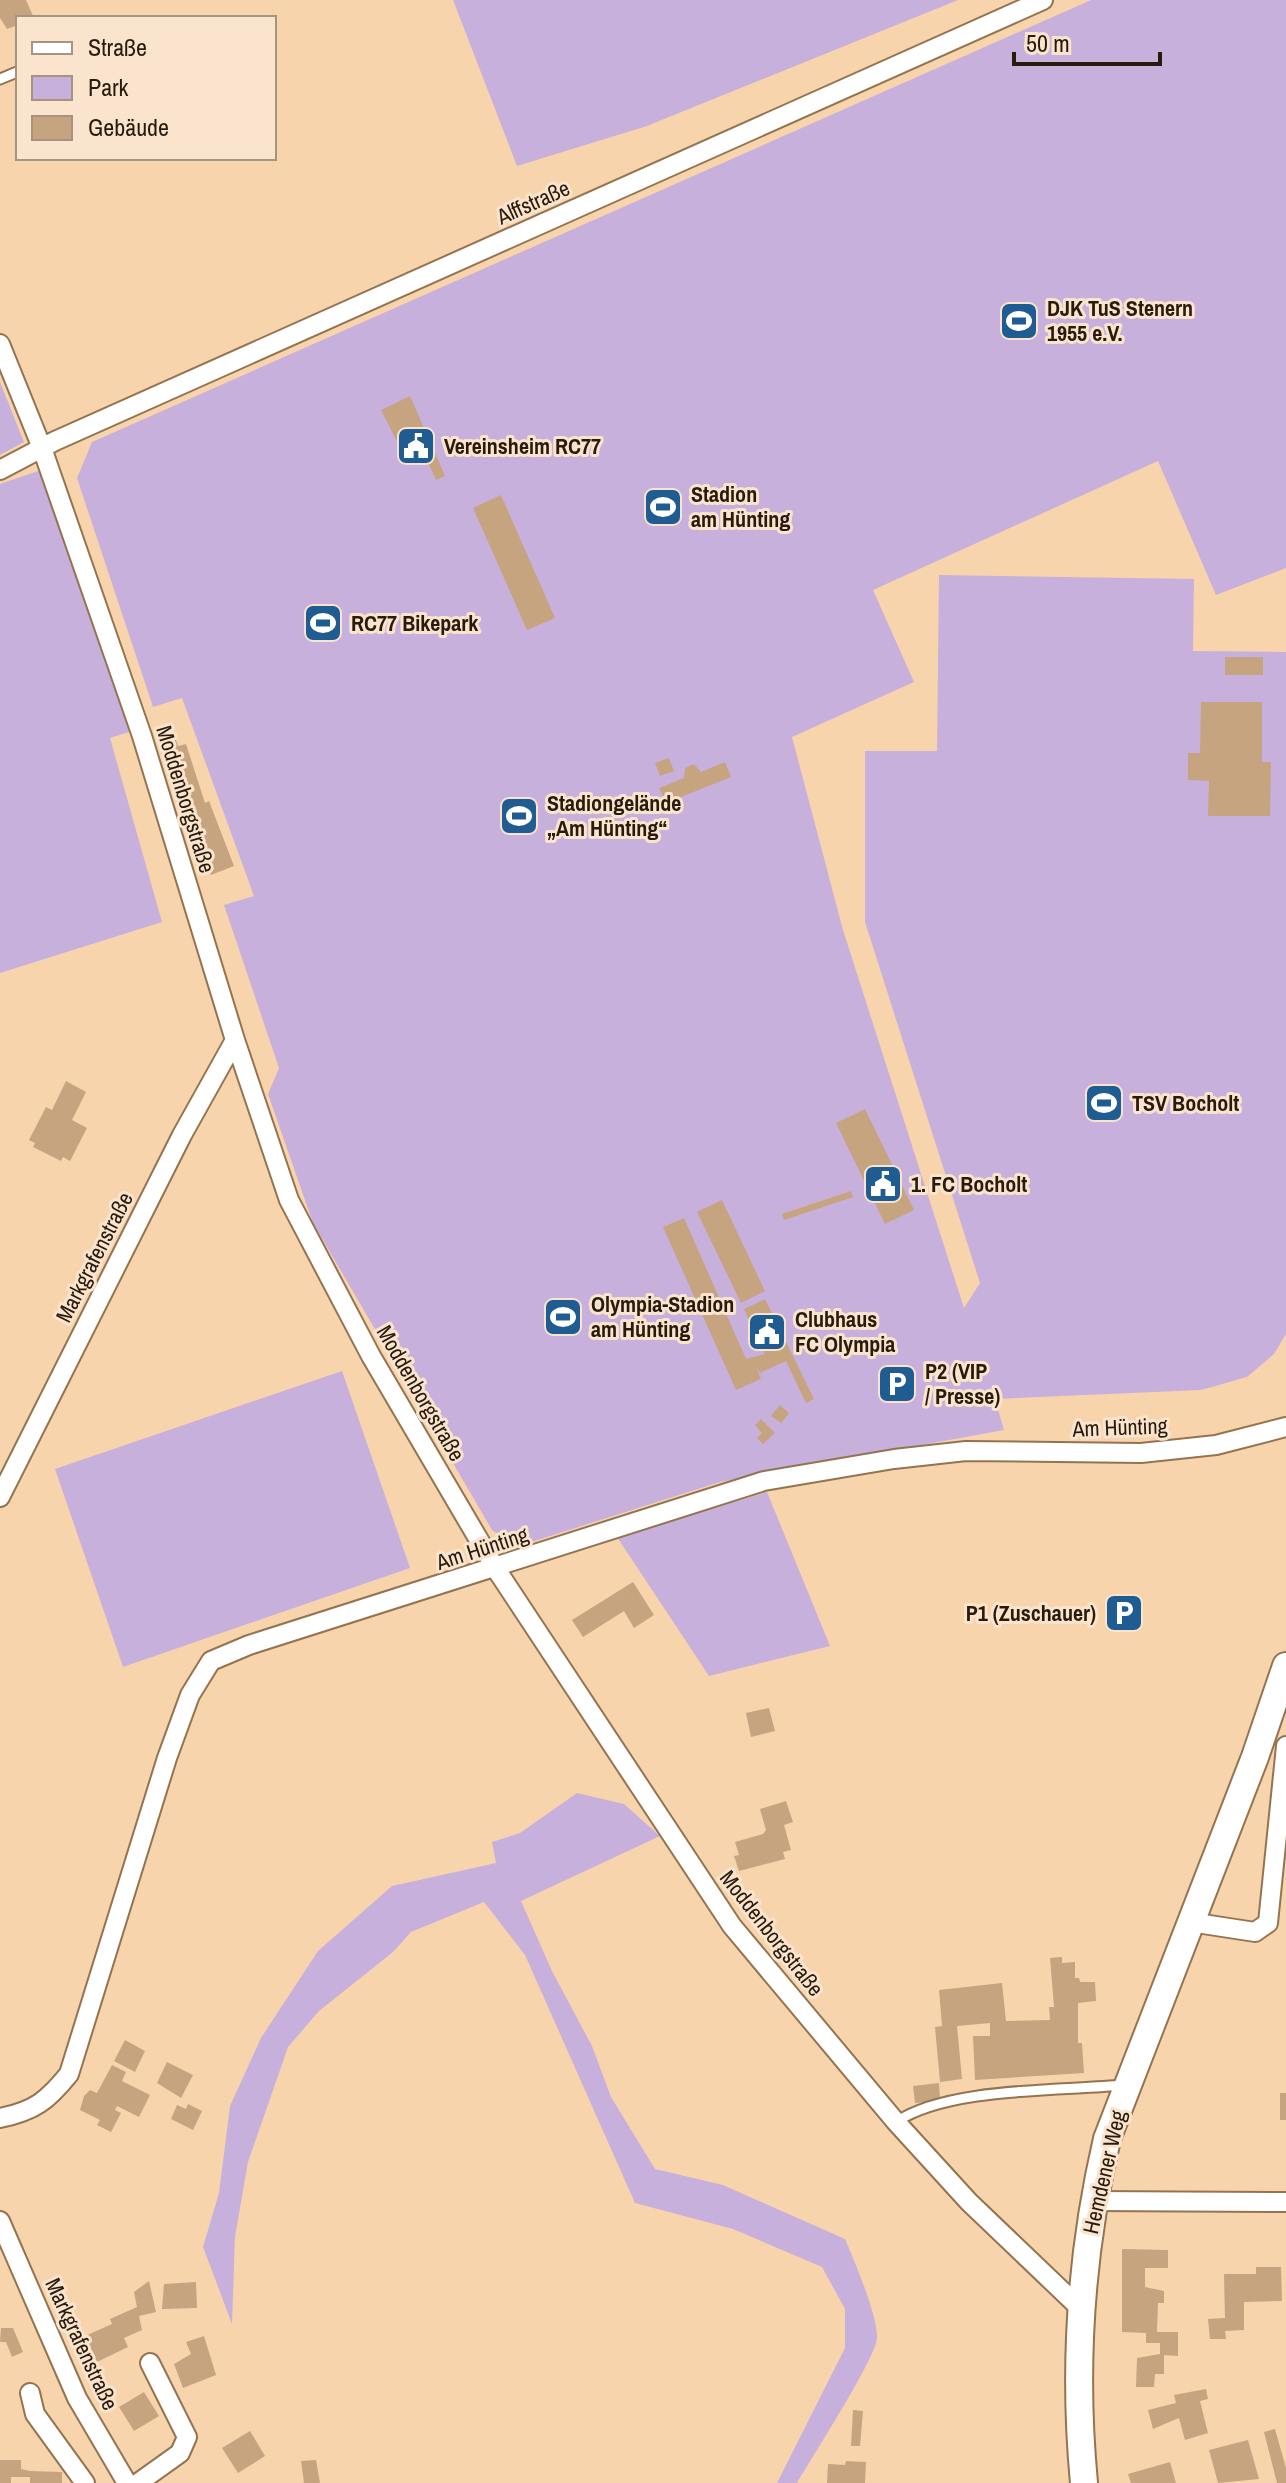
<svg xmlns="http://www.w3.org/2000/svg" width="1286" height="2483" font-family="'Archivo Narrow',sans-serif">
<rect width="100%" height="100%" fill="#f8d4ad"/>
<!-- green -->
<path fill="#c8b0dc" d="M453,0h505l-311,126 -130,40z
M1091,0h195v568l-70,27 -58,-134 -285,129 41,92 -122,55 51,193 121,378 16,-25 -115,-361v-171h72l2,-176 255,4 -1,72 93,1v682l-12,20 -27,23 -46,13 -206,9 9,31 -284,52 -198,63 -11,-2 -19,-13 -179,-307 -45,-129 11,-26 -55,-163 30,-9 -72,-198 -29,9 -76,-229 15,-36z
M0,382l24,60 -24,13z
M41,470l91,261 -22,7 52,184 -162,51v-489z
M342,1371l68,197 -287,99 -68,-198z
M767,1492l63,154 -121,30 -92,-139z
M577,1793l47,11 36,32 -139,65 31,70 40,75 19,51 44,72 68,16 122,54c9,21 33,77 32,99 -1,20 -66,121 -80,145h-20l68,-135v-39l-23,-42 -89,-38 -98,-26 -110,-248 -41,-53 -73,30 -18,20 -74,59 -31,36 -40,115 -13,75 -3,87 -29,-77 16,-54 11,-87 31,-68 57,-87 74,-65 104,-23 -4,-21 28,-9z"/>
<!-- building -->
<path fill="#c6a47f" d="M0,0h26l8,18h-16v7l-11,4 -7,-11z
M410,396l35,80 -9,4 -11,-24 -17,7 -27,-53z
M501,495l54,123 -28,12 -54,-122z
M1225,657h38v18h-38z
M1201,702h61v60h9l-1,54h-62l1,-35 -21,-1v-27h12z
M172,728l6,18 8,-2 19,59 4,-2 25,65 -23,9 -49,-143z
M669,758l5,13 -14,5 -5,-13z
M725,762l6,15 -65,26 -7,-15 25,-10 1,-10 9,-4 7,8z
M66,1081l20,11 -14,28 15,8 -17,33 -7,-4 -2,4 -28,-14 2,-4 -6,-3 17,-33 6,3z
M865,1109l49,101 -29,14 -49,-101z
M851,1191l2,6 -69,23 -2,-6z
M722,1200l43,91 -24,12 -44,-91z
M684,1218l62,141 19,-5 -21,-45 21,-10 49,100 -8,4 -20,-42 -26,12 -4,-7 5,13 -25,11 -73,-163z
M780,1405l9,8 -8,10 -10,-7z
M761,1419l14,14 -12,11 -6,-6 5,-5 -7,-8z
M633,1582l21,33 -20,13 -10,-17 -41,26 -11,-17z
M769,1708l6,23 -24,6 -5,-24z
M786,1801l7,21 -9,3 7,25 -8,2 2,7 -46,12 -5,-15 5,-1 -4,-13 28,-8 3,-4 -6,-21z
M1062,1957v6l13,-1v16h4l1,4h15l1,19 -18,2v40h4l2,30 -109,7 -2,-44h17v-13l-33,3 5,53 -22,3 -5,-55 7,-1 -3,-36 63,-7 4,38 44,-1 -1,-13h5l-4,-49z
M125,2040l20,11 -10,21 -21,-11z
M167,2062l26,13 -12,23 -24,-15z
M112,2065l14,7 -4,9 28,14 -11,22 -22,-11 -2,4 6,3 -10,19 -14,-7 3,-5 -20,-10 4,-14 6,-6 7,3z
M939,2083l1,18 -25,2 -2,-17z
M1280,2093h6v27h-6z
M188,2104l14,7 -9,19 -22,-11 6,-14 9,4z
M1122,2249l46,1v18h-23v19l19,4v12h-6l-1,29h21v24l-14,-1v19h-9l-1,13h-18l1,-29 23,-4v-11h-14v-10l-24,-1z
M1256,2267h25l1,34 -38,1v28l-19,1 1,8h-16l-2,-20 17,-1 -1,-44h32z
M149,2281l7,31 -17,4 3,14 -18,8 4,9 -31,15 -12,-26 27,-12 -2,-5 27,-12 -3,-15z
M196,2282l1,26 -35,1 2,-25z
M1,2328h12l10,24 -11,5 -6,-15h-6z
M204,2336l12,39 -33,13 -9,-24 17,-10 -5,-12z
M1206,2389l2,10 -8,2 8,32 -23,7 -6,-22 -26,11 -5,-19 28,-7 -2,-8z
M144,2392l15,24 -25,15 -15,-24z
M853,2410l10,1 -3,35h-9z
M1275,2429l11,39v15h-9l-13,-51z
M250,2431l15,25 -27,17 -16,-25z
M1248,2440l11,39 -41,4 -9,-33z
M0,2460h21v9l9,2 32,1v11h-32v-6h-19v6h-11z
M316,2460l4,23h-16l-3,-22z
M846,2461l20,1 -1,21h-38l1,-19 17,1z
M1170,2462l6,21h-45l-3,-9z"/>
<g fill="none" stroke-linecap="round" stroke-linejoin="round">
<!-- lane casing -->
<g stroke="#947450" stroke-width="13">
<path id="lane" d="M0,79l17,-7
M896,2122c52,-35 164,-31 227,-37"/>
</g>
<!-- street casing -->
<g stroke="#947450" stroke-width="22">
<path id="street" d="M0,344l42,104 100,288 93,304 54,160 82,156 125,213 236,357 164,196 73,80 113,108
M0,470l55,-29 988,-441
M0,1497l182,-362 53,-95
M1190,1922l65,10 13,-9 18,-177
M0,2118c35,-7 48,-18 69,-44l98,-316 23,-63 21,-34 38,-16 515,-164 130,-22 72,-8 175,2 75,-8 70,-18
M1092,2201l194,1
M0,2221l77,177 50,85
M30,2393l5,21 50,69
M138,2483l42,-30 7,-16 -37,-74"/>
</g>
<!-- secondary casing -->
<g stroke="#947450" stroke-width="30">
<path id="secondary" d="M1084,2483c-11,-115 -3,-232 23,-344l148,-382 31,-91"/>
</g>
<!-- lane -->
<use href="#lane" stroke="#fff" stroke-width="9"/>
<!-- street -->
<use href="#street" stroke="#fff" stroke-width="18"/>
<!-- secondary -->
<use href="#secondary" stroke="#fff" stroke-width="26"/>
</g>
<!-- icons -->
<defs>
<g id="stadium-square" transform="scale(2)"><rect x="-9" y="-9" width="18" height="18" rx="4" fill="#1e5c92" stroke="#fae4cd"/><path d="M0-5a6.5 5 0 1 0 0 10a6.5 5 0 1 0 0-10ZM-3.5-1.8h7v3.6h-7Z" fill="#fff"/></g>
<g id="civic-square" transform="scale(2)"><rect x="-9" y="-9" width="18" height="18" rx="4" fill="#1e5c92" stroke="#fae4cd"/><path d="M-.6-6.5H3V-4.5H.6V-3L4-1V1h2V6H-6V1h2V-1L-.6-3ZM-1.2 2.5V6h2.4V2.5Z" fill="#fff"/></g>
<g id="parking-square" transform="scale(2)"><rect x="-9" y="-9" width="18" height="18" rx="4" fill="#1e5c92" stroke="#fae4cd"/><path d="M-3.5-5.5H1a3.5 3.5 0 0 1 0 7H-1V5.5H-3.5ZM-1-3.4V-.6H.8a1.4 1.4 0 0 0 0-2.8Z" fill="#fff"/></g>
</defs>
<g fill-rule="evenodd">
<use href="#stadium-square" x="1019" y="321"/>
<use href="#civic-square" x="416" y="446"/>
<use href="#stadium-square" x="663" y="507"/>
<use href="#stadium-square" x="323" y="623"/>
<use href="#stadium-square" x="519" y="816"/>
<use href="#stadium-square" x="1104" y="1103"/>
<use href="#civic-square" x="883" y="1184"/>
<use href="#stadium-square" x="563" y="1317"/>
<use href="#civic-square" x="767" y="1332"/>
<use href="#parking-square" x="897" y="1384"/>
<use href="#parking-square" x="1124" y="1613"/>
</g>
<g text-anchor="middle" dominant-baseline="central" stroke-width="6" stroke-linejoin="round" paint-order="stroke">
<!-- street labels -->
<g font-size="22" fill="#281b0c" stroke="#fae4cd">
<text transform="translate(533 202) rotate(-24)">Alffstraße</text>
<text transform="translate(186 799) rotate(73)">Moddenborgstraße</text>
<text transform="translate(94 1257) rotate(-63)">Markgrafenstraße</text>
<text transform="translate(421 1393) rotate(60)">Moddenborgstraße</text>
<text transform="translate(1120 1427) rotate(-2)">Am Hünting</text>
<text transform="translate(482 1548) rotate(-18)">Am Hünting</text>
<text transform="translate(772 1933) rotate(52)">Moddenborgstraße</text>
<text transform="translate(1104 2172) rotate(-77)">Hemdener Weg</text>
<text transform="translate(82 2344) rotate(65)">Markgrafenstraße</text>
</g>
<!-- poi labels -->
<g font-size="22" font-weight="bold" fill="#281b0c" stroke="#fae4cd" text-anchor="start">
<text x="1047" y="308">DJK TuS Stenern<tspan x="1047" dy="25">1955 e.V.</tspan></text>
<text x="444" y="446">Vereinsheim RC77</text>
<text x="691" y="494">Stadion<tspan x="691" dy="25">am Hünting</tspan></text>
<text x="351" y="623">RC77 Bikepark</text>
<text x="547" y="803">Stadiongelände<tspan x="547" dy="25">„Am Hünting“</tspan></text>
<text x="1132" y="1103">TSV Bocholt</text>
<text x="911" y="1184">1. FC Bocholt</text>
<text x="591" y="1304">Olympia-Stadion<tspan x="591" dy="25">am Hünting</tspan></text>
<text x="795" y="1319">Clubhaus<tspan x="795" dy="25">FC Olympia</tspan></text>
<text x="925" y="1371">P2 (VIP<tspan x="925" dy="25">/ Presse)</tspan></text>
<text x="1096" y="1613" text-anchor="end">P1 (Zuschauer)</text>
</g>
</g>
<!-- legend -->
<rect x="16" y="16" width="260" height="144" fill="#fae4cd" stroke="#a69480" stroke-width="2"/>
<rect x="32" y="42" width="40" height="12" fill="#ffffff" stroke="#a69480" stroke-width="2"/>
<text x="88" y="56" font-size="24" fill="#281b0c">Straße</text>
<rect x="32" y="76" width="40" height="24" fill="#c8b0dc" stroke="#a69480" stroke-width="2"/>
<text x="88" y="96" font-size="24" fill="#281b0c">Park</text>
<rect x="32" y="116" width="40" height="24" fill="#c6a47f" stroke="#a69480" stroke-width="2"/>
<text x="88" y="136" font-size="24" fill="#281b0c">Gebäude</text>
<!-- scale -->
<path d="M1014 52v12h146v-12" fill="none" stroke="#281b0c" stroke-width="4"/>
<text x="1026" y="52" font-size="24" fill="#281b0c" stroke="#fae4cd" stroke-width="6" paint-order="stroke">50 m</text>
</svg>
